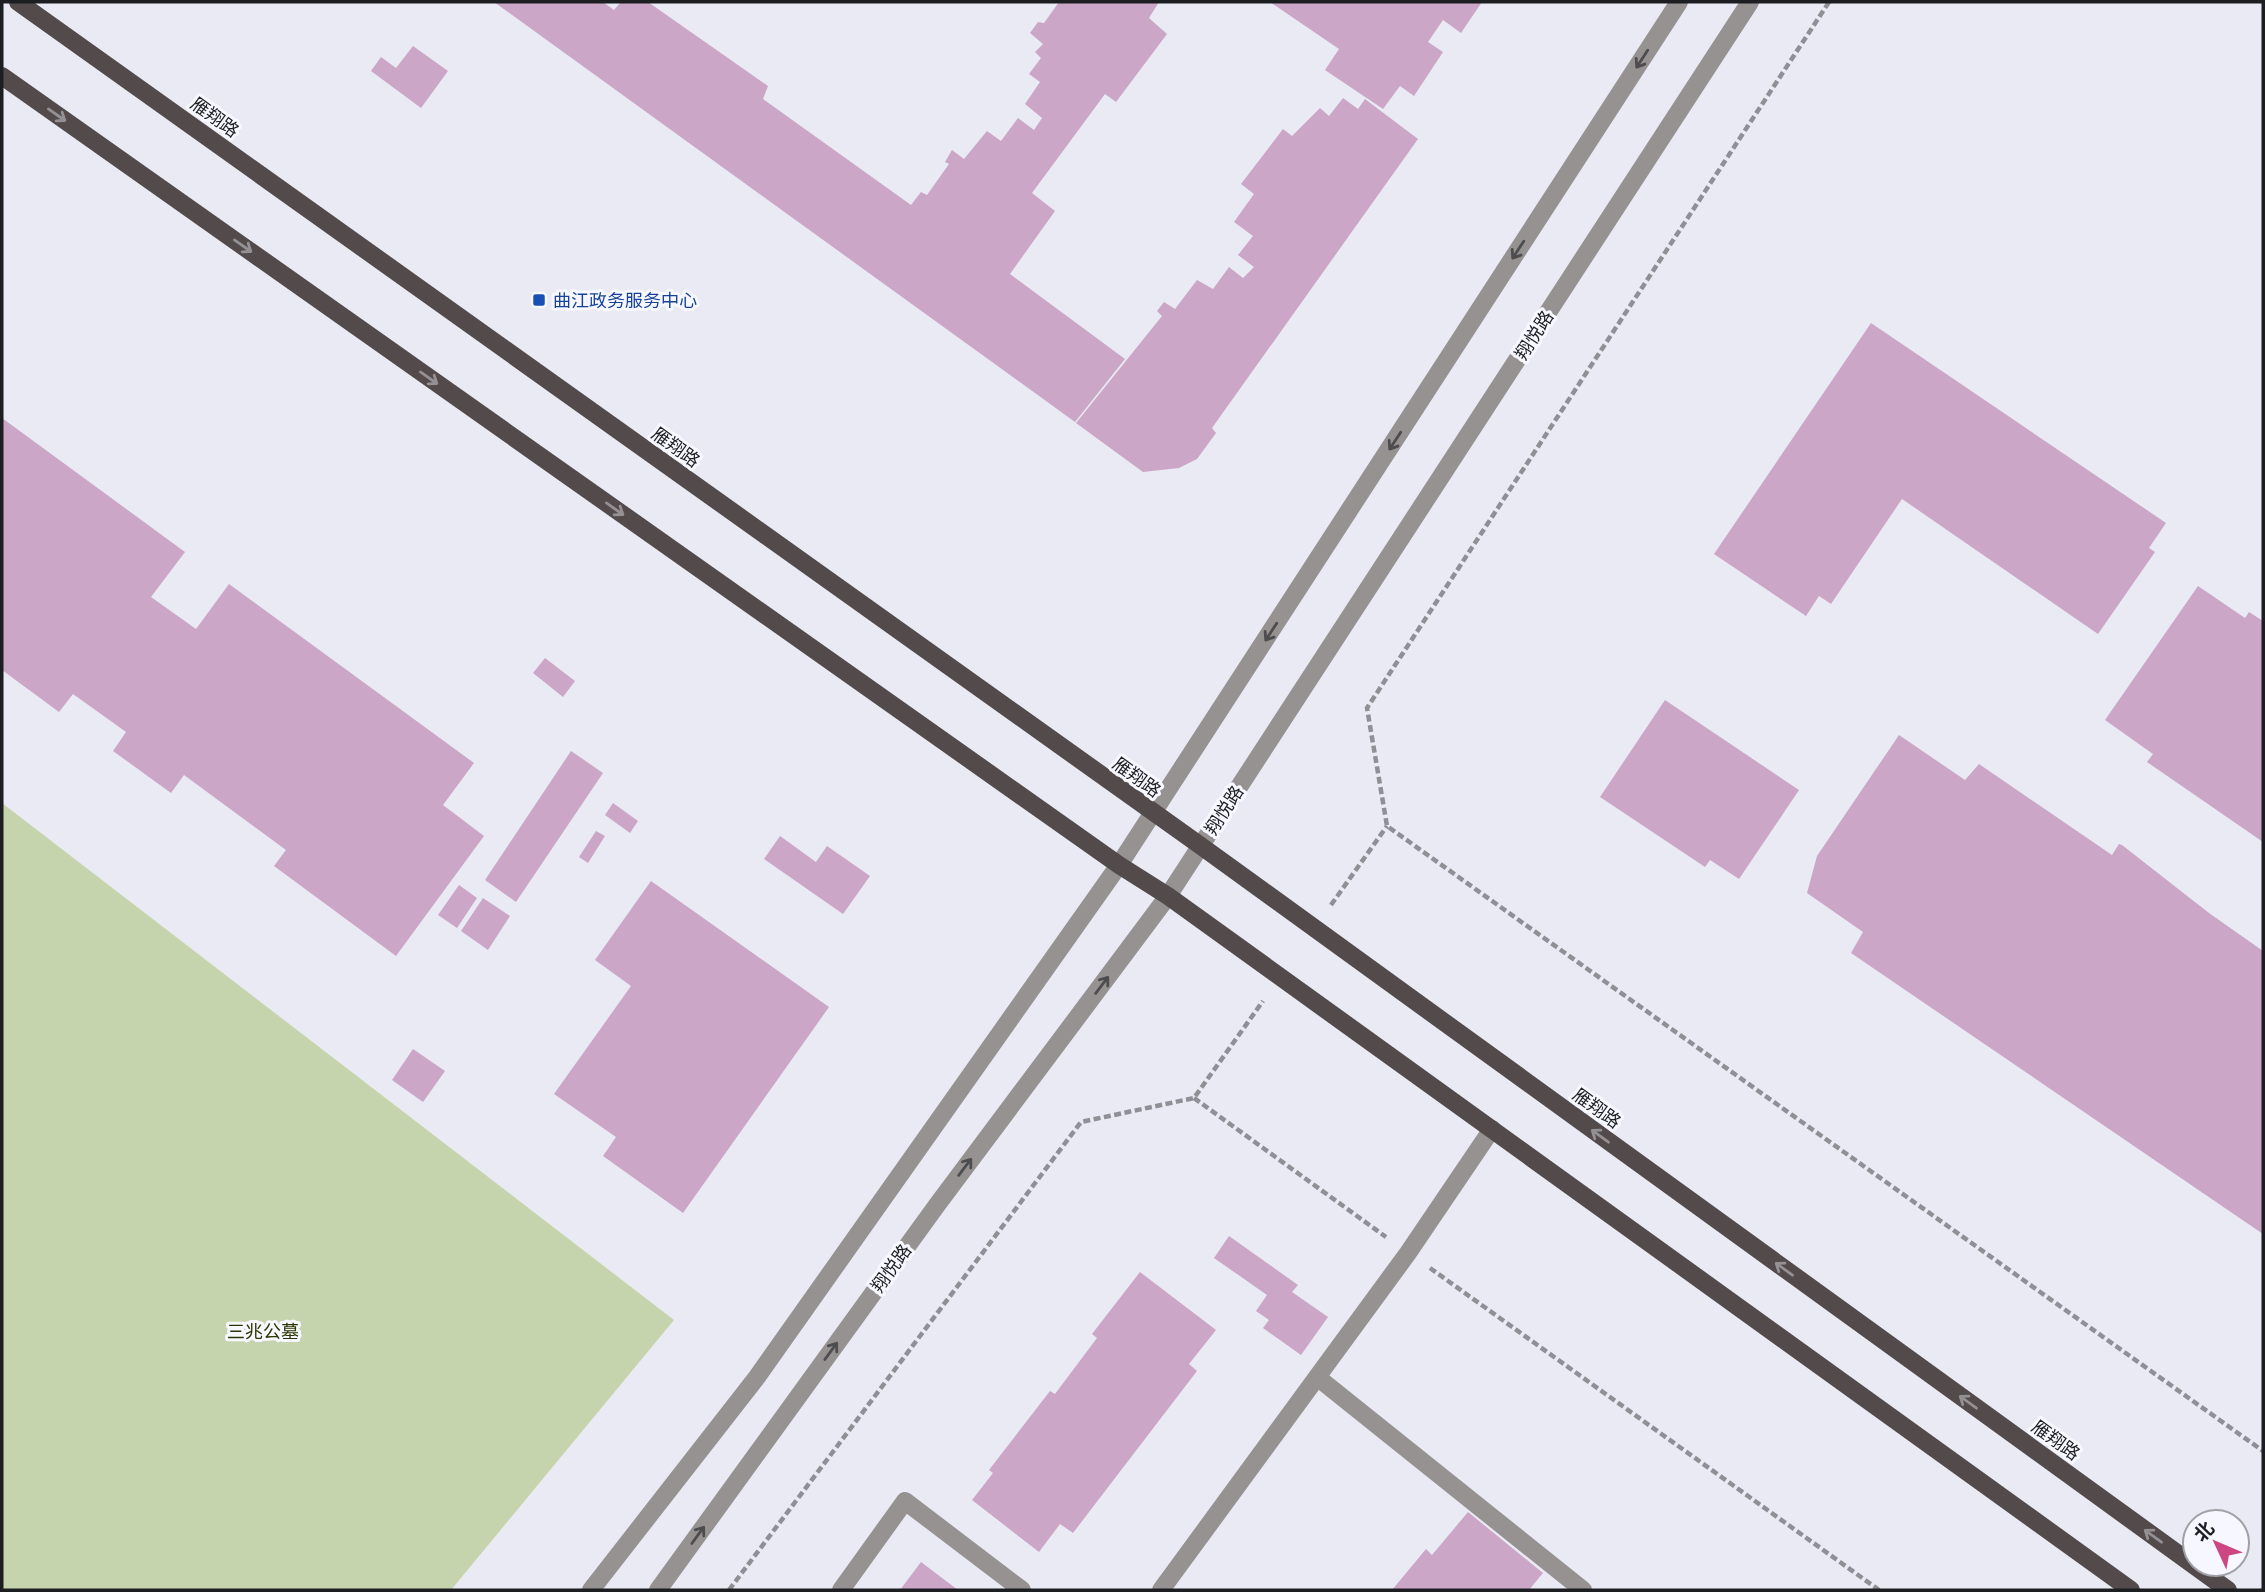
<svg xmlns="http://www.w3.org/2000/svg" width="2265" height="1592" font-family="Inter,'Noto Sans SC',sans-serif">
<rect width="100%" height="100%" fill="#e9eaf3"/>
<!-- green -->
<path fill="#c6d4ad" d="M2,803l672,517 -223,270h-449z"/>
<!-- building -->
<path fill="#cca6c7" d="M494,2h109l11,8 7,-8h27l120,84 -5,13 148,106 10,-13 6,3 22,-31 -4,-2 7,-12 12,9 23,-28 14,10 17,-23 16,12 8,-12 -17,-14 15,-22 -11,-8 12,-16 -6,-6 8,-8 -13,-11 8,-11 6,1 15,-21h100l-10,16 18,16 -51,68 -11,-8 -73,99 23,18 -45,63 115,85 -50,63z
M1270,2h212l-21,31 -18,-13 -15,22 15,10 -29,44 -14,-10 -17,23 -58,-39 14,-21z
M413,46l35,25 -27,37 -50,-37 10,-14 15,11z
M1343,98l15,11 7,-10 53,40 -206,289 4,5 -19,26 -18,9 -36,4 -67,-49 86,-107 -5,-5 7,-9 11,7 22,-29 16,9 16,-22 14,11 11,-11 -16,-12 15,-19 -19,-14 20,-28 -13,-10 42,-55 9,7 28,-28 9,8z
M1871,323l295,200 -17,25 6,4 -57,82 -196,-135 -71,105 -12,-8 -13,20 -92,-62z
M2,418l183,134 -34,45 45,32 33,-45 245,179 -31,42 41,31 -88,120 -122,-90 12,-16 -102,-75 -13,18 -58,-42 13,-19 -53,-38 -14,18 -57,-42z
M2198,586l47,32 4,-6 14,9v221l-116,-80 6,-8 -48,-34z
M545,658l30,23 -12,16 -30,-24z
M1665,700l134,90 -60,89 -29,-19 -5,7 -105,-70z
M1899,735l66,45 14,-16 133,91 7,-11 3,1 87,68 54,38v283l-412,-281 12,-21 -56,-39 10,-37z
M571,751l32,22 -87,129 -31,-22z
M613,803l25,18 -8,12 -25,-18z
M596,831l9,5 -17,27 -9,-6z
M780,836l36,26 11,-16 43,30 -27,38 -79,-55z
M651,881l178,126 -146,206 -80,-57 13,-19 -62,-43 77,-108 -36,-26z
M459,885l18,13 -20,30 -19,-13z
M483,898l27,18 -22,34 -27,-19z
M413,1049l32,22 -22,31 -31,-22z
M1229,1236l69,49 -6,7 36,25 -27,38 -38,-27 6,-8 -13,-9 11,-16 -53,-37z
M1140,1272l76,58 -27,34 8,7 -124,162 -13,-9 -21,28 -67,-52 21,-27 -4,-3 61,-79 5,3 42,-56 -5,-4z
M1468,1512l75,61 -14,17h-137l34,-41 6,6z
M921,1562l37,28h-58z"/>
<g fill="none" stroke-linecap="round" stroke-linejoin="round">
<!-- path -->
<path stroke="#8f9096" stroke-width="4.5" stroke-dasharray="7 3.5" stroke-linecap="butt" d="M1829,2l-462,706 20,118 876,625
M1331,905l56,-79
M1194,1098l192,139
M1430,1268l449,322
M729,1590l352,-468 113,-24 69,-97"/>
<!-- minor -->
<path stroke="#969292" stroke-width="18" d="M1317,1377l266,213
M591,1590l166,-213 362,-512 560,-863
M658,1590l279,-385 231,-309 582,-894
M841,1590l64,-89 117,89
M1161,1590l247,-337 84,-124"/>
<!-- major -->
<path stroke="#524a4b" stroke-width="18" d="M18,2l1183,844 1027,744
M2,76l1117,789 49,31 963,694"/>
</g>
<!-- one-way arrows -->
<defs><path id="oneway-shaft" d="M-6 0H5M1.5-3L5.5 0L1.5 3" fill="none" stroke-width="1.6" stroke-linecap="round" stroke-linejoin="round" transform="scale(1.75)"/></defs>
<g stroke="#4d4c4e">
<use href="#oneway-shaft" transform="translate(1642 59) rotate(123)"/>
<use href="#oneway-shaft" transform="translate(1518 250) rotate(123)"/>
<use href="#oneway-shaft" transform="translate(1395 441) rotate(123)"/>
<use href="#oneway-shaft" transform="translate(1271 632) rotate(123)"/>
<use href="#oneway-shaft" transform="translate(1102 985) rotate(-53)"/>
<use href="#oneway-shaft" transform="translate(965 1167) rotate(-53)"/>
<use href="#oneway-shaft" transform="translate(831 1351) rotate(-54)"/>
<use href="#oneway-shaft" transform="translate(698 1535) rotate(-54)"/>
</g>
<g stroke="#949093">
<use href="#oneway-shaft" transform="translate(57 115) rotate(35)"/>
<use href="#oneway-shaft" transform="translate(243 246) rotate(35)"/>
<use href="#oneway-shaft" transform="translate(429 378) rotate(35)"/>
<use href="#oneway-shaft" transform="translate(615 509) rotate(35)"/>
<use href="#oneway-shaft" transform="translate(1600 1136) rotate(-144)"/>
<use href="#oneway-shaft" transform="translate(1784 1269) rotate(-144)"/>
<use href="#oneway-shaft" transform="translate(1968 1402) rotate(-144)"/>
<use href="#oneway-shaft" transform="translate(2153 1536) rotate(-144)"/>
</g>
<!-- markers -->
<rect fill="#1a4fb4" stroke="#f7f8ff" stroke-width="2.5" x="532" y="293" width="14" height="14" rx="3.5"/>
<g text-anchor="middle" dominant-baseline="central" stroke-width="6" stroke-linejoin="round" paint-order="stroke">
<!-- street labels -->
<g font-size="18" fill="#1d1e21" stroke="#f7f8ff">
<text transform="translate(215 117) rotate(36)">雁翔路</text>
<text transform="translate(1534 335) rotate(-57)">翔悦路</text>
<text transform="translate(676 447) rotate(36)">雁翔路</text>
<text transform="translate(1137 777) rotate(36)">雁翔路</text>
<text transform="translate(1224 810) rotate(-57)">翔悦路</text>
<text transform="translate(1597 1108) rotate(36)">雁翔路</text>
<text transform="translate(891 1268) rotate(-54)">翔悦路</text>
<text transform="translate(2056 1440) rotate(36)">雁翔路</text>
</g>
<!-- transit labels -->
<g font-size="18" fill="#164399" stroke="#f7f8ff" text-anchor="start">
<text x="553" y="300">曲江政务服务中心</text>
</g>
<!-- park labels -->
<g font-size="18" fill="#2a3702" stroke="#f7f8ff">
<text x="263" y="1331">三兆公墓</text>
</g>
</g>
<!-- border -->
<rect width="2265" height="1592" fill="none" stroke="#1d1e21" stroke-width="7"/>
<!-- north arrow -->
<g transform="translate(2216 1543) rotate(314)"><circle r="33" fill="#f7f8ff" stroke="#a0a1a6" stroke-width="2"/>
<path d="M0-5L12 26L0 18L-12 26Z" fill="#cd4684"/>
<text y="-10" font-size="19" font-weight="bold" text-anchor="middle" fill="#1d1e21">北</text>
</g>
</svg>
